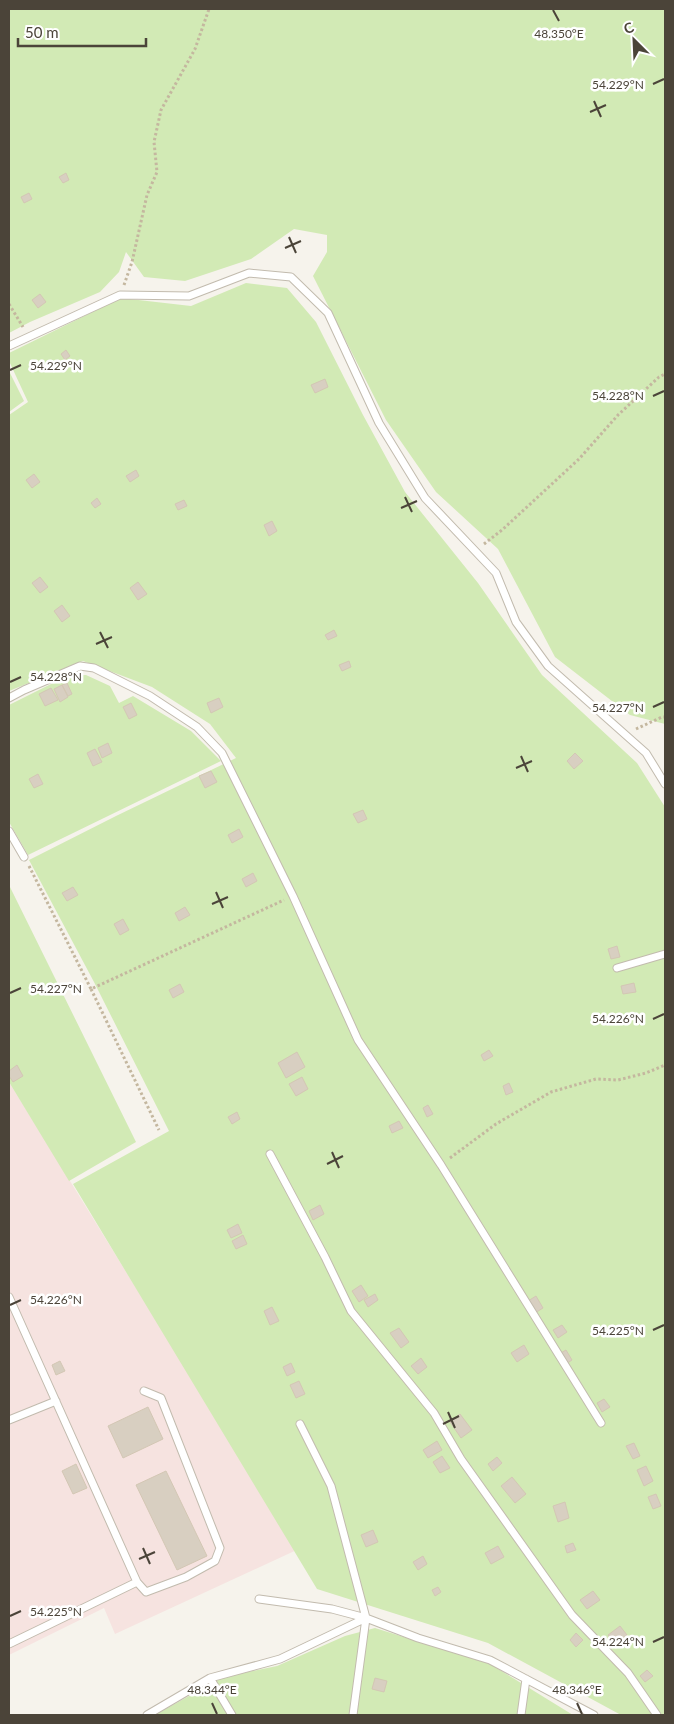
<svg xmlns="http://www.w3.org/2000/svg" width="674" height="1724" font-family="Lato,sans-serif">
<rect width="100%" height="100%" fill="#f6f3ec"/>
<!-- medical -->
<path fill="#f6e3e0" d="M9,1082l209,339 83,127 -186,86 -11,-26 -95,47z"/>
<!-- green -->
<path fill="#d2eab5" d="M9,9h656v715l-35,-9 -75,-58 -57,-108 -62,-57 -50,-72 -73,-144 14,-24v-17l-33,-6 -43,30 -66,22 -41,-4 -18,-25 -7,20 -19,20 -70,30 -21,11z
M246,283l41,5 29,34 47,93 42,77 73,91 64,92 95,88 28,44v908h-44l-133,-72 -171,-54 -244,-405 96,-53 -75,-149 -65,-122 87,-44 120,-58 -26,-34 -58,-37 -69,-26 -74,30v-276l19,-13 -19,-41v-8l112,-55 70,8z
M9,371l15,30 -15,11z
M86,675l24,11 9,17 14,-7 58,35 30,30 -193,94 -19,-33v-117l58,-29z
M9,885l127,257 -67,39 -60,-99z
M375,1628l115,36 83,51h-418l68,-38 54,-11 68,-30z"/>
<!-- building -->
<path fill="#d8cfc1" stroke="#d3c7b4" d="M66,173l3,7 -6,3 -4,-6z
M29,193l3,6 -8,4 -3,-6z
M40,294l6,8 -8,6 -6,-8z
M66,350l4,6 -5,4 -4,-6z
M325,379l3,8 -13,6 -4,-8z
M136,470l3,6 -9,6 -4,-6z
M34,474l6,8 -8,6 -6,-8z
M97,498l4,6 -6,4 -4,-5z
M184,500l3,6 -9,4 -3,-6z
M272,521l5,10 -8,5 -5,-11z
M40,577l8,10 -8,6 -8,-10z
M138,582l9,12 -9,6 -8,-12z
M62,605l8,11 -8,6 -8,-11z
M334,630l3,6 -9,4 -3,-5z
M349,661l2,6 -9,4 -3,-6z
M67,683l5,11 -4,2 -6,-11z
M62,685l6,12 -8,5 -6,-13z
M51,688l7,12 -13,6 -6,-12z
M219,698l4,9 -12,6 -4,-10z
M131,703l6,12 -8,4 -6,-12z
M108,743l4,10 -10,5 -4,-10z
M95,749l7,13 -9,4 -6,-13z
M575,753l8,8 -9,8 -7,-8z
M211,771l6,11 -12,6 -6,-12z
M38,774l5,10 -9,4 -5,-9z
M363,810l4,9 -9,4 -5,-9z
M239,829l4,8 -11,6 -4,-8z
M253,873l4,8 -11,6 -4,-8z
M73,887l5,8 -11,6 -5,-8z
M185,907l5,8 -11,6 -4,-8z
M123,919l6,11 -9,5 -6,-11z
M617,946l3,11 -9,2 -3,-10z
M634,983l2,9 -13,2 -2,-8z
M180,984l4,8 -11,6 -4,-8z
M489,1050l4,6 -9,5 -3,-6z
M297,1052l8,15 -19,11 -8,-15z
M17,1065l6,11 -10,6 -4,-6v-5z
M302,1077l6,12 -12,7 -7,-12z
M509,1083l4,9 -7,3 -3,-9z
M428,1105l5,9 -6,3 -4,-9z
M237,1112l3,7 -8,5 -4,-7z
M399,1121l4,7 -11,5 -3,-7z
M320,1205l4,9 -11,6 -4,-9z
M238,1224l4,9 -11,5 -4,-8z
M243,1235l4,9 -11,5 -4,-8z
M361,1285l7,11 -9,6 -7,-11z
M375,1294l3,6 -10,7 -4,-7z
M536,1296l7,12 -8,5 -7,-12z
M272,1307l7,14 -9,4 -6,-14z
M562,1325l5,7 -9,6 -5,-8z
M399,1328l10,14 -8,6 -11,-15z
M524,1345l5,9 -12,8 -6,-9z
M566,1350l6,10 -6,4 -7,-10z
M421,1358l6,9 -9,7 -7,-8z
M60,1361l5,10 -9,4 -4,-10z
M291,1363l4,9 -8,4 -4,-9z
M299,1381l6,13 -9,4 -6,-13z
M604,1399l6,8 -8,5 -5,-9z
M148,1407l15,32 -40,19 -15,-32z
M460,1414l12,16 -11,8 -11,-16z
M437,1441l5,9 -14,8 -5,-8z
M634,1443l6,13 -7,3 -7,-13z
M442,1456l8,12 -10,5 -7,-11z
M497,1457l5,6 -9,8 -5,-7z
M76,1464l11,24 -14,6 -11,-23z
M646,1466l7,15 -9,5 -7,-16z
M166,1471l41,85 -30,14 -41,-85z
M512,1477l14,17 -11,9 -14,-17z
M656,1494l5,12 -8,3 -5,-12z
M565,1502l4,16 -11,4 -5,-16z
M373,1530l5,12 -12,5 -5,-12z
M573,1543l3,7 -9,3 -2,-7z
M498,1546l6,11 -13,7 -6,-11z
M423,1556l4,8 -9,6 -5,-8z
M438,1587l3,5 -6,4 -3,-6z
M593,1591l7,9 -13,9 -7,-9z
M620,1626l7,9 -13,9 -6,-9z
M576,1633l7,7 -7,7 -6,-7z
M647,1670l6,6 -8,6 -5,-6z
M375,1678l12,3 -3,11 -12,-3z"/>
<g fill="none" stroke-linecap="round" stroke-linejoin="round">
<!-- lane casing -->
<g stroke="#c2bbae" stroke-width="9">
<path id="lane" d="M9,346l111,-51 69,1 60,-23 42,4 37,36 51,110 46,75 71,75 20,49 32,44 98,87 19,31
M9,698l15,-8 56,-24 14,2 56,28 47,31 25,26 71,143 65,144 83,125 160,258
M9,831l15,26
M617,968l48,-14
M270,1154l55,103 26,54 83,102 27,46 111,156 56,58 29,42
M9,1297l128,285 9,10 40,-15 29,-16 5,-13 -59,-150 -17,-7
M9,1420l47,-19
M300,1424l31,62 35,132 -13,97
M259,1599l73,10 34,9
M9,1644l128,-62
M210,1678l22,37
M147,1715l63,-37 70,-19 86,-41 52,20 72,22 104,55
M521,1715l5,-36"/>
</g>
<!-- path -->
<path stroke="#c4b79f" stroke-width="3" stroke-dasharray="2.5 2.5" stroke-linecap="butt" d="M124,285l8,-23 15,-67 10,-23 -3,-30 7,-32 34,-61 14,-40
M9,304l14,23
M484,544l18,-14 77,-71 39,-44 41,-38 6,-3
M636,729l26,-12h3
M29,866l62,123 193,-89
M91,989l68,141
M450,1158l46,-34 55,-32 45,-13 22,1 28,-7 19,-8"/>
<!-- lane -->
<use href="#lane" stroke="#fff" stroke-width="7"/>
</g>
<!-- ticks -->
<path fill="none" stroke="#4b4439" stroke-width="2" d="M553,10l6,11M653,84l11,-5M594,101l7,16M590,112l16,-7M289,237l7,16M285,248l16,-7M10,370l11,-5M653,396l11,-5M405,497l7,15M401,508l16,-7M100,632l8,16M96,644l16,-7M10,682l11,-5M653,707l11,-5M521,756l7,16M516,768l16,-7M216,892l7,16M212,904l16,-7M10,993l11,-5M653,1019l11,-5M332,1152l7,16M327,1164l16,-8M10,1305l11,-5M653,1330l11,-5M448,1412l7,16M443,1424l16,-8M143,1548l7,16M139,1559l16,-7M10,1616l11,-5M653,1642l11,-5M212,1703l5,11M577,1703l5,11"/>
<g font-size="12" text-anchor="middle" fill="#4b4439" stroke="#fff" stroke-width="5" stroke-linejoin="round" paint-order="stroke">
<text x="559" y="38">48.350°E</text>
<text x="618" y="89">54.229°N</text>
<text x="56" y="370">54.229°N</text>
<text x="618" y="400">54.228°N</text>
<text x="56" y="681">54.228°N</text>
<text x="618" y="712">54.227°N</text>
<text x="56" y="993">54.227°N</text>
<text x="618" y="1023">54.226°N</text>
<text x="56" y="1304">54.226°N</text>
<text x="618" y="1335">54.225°N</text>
<text x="56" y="1616">54.225°N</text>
<text x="618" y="1646">54.224°N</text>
<text x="212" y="1694">48.344°E</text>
<text x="577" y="1694">48.346°E</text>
</g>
<!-- border -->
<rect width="674" height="1724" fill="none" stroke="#4b4439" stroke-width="20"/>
<!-- north arrow -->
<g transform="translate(634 40) rotate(336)" stroke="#ffffff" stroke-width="4" paint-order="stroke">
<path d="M0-4L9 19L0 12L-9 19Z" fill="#4b4439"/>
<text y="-8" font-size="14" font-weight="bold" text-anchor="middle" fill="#4b4439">С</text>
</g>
<!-- scale -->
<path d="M18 38v8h128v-8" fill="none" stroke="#4b4439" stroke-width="2.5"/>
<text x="25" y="38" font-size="15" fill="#4b4439" stroke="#ffffff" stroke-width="4" paint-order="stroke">50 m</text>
</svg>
